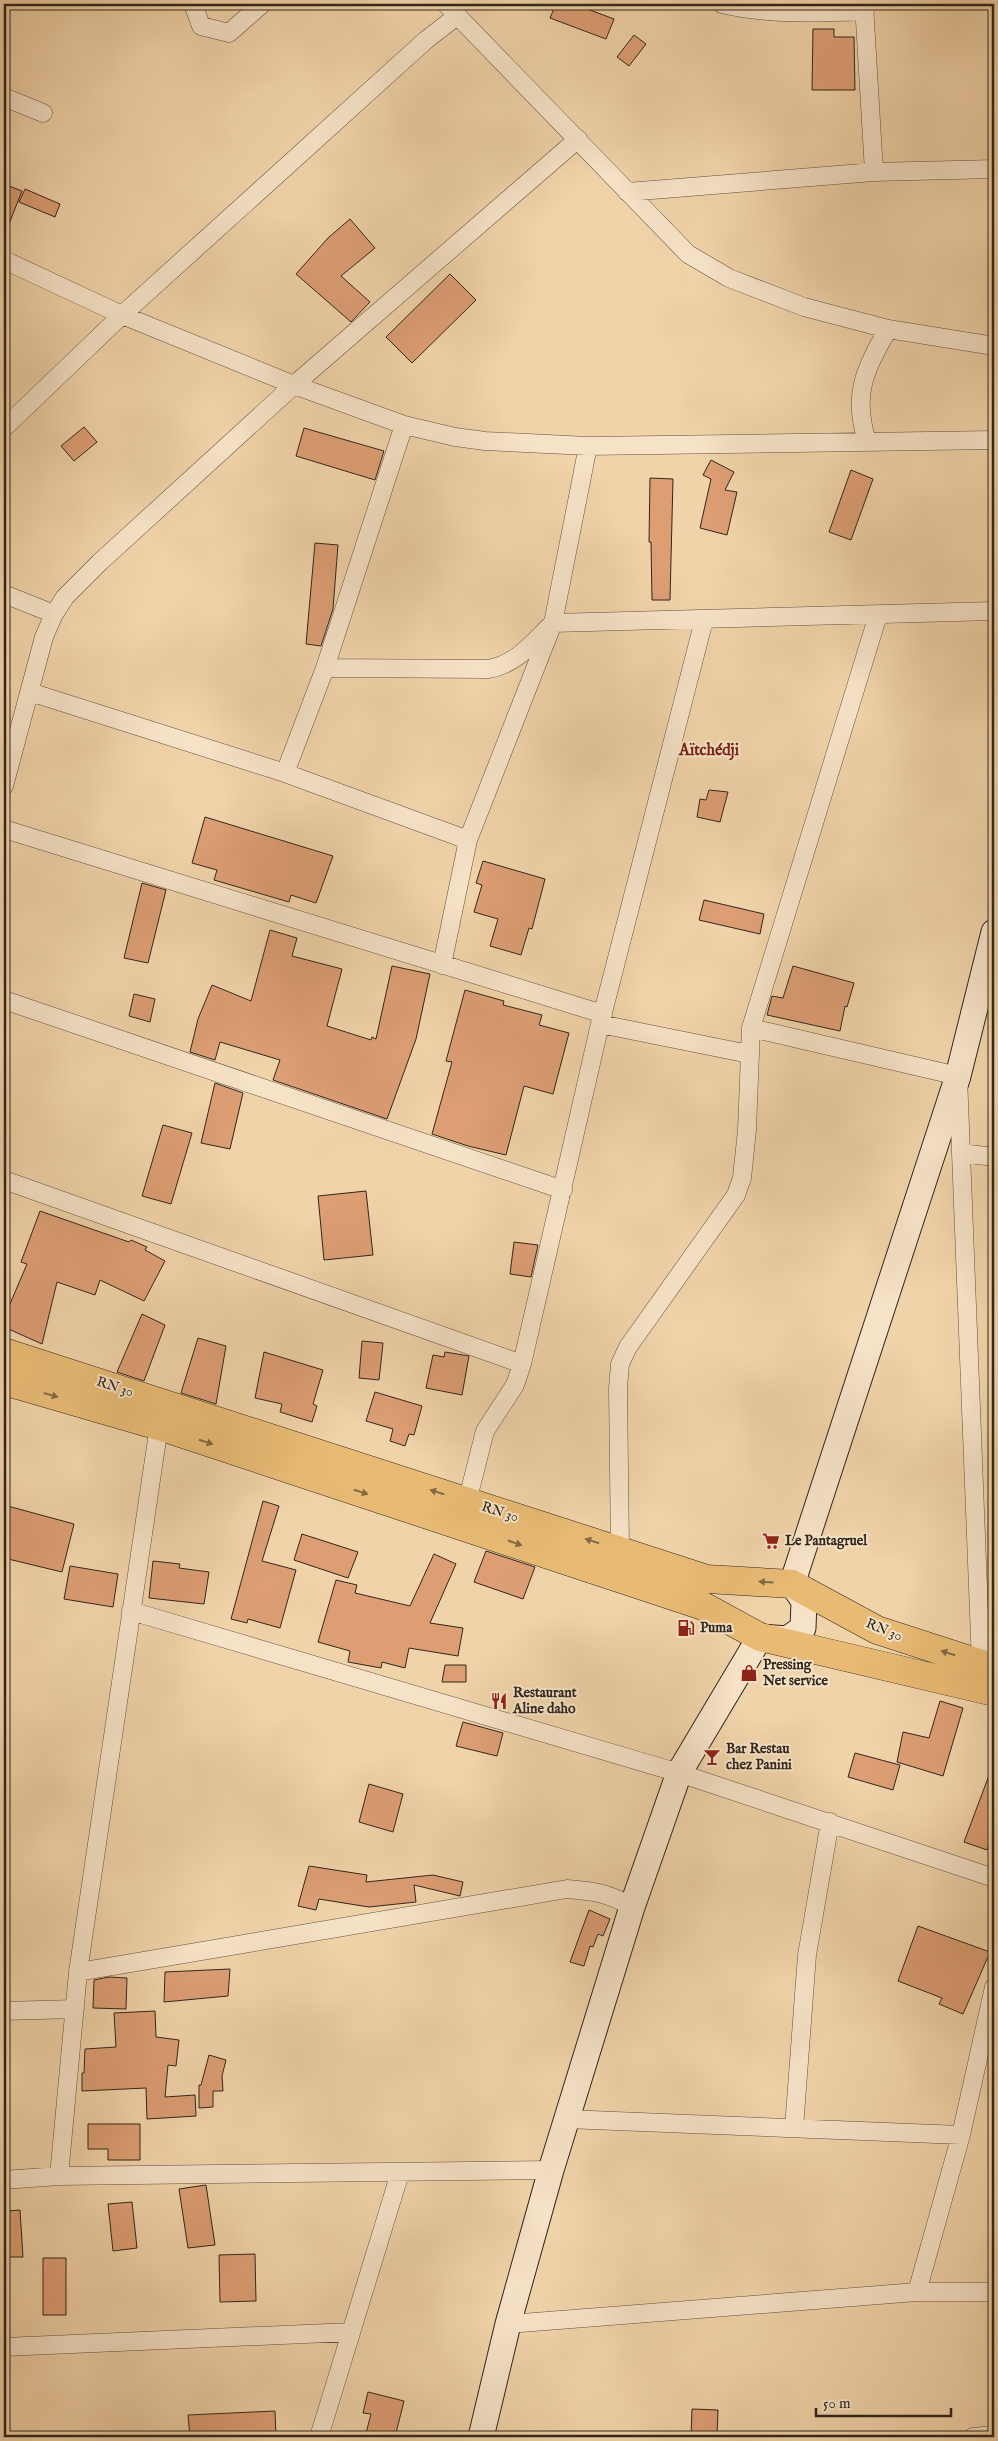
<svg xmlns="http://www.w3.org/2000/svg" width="998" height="2441" font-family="'IM FELL English',serif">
<rect width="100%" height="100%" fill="#f1d3a9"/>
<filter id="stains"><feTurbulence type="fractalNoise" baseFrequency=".004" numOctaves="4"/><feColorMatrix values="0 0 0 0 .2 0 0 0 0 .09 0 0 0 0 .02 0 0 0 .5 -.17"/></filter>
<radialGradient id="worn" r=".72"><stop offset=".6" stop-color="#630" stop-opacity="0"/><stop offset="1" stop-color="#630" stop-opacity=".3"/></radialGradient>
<!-- building -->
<path fill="#dd9e74" stroke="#30261e" d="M556,4h18l40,15 -8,20 -56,-21z
M813,29h21v8h20l1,53h-43z
M634,35l12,9 -17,22 -12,-9z
M4,184l18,7 -17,43h-1z
M25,189l35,15 -5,13 -36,-15z
M350,219l25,29 -34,28 29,26 -19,20 -55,-48 32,-36z
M450,274l26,26 -64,63 -26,-26z
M84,427l13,15 -23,19 -13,-15z
M304,428l80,23 -9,29 -79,-24z
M711,460l23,12 -9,18 12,2 -10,43 -27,-7 11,-49 -8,-4z
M851,470l22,9 -22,61 -22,-8z
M650,478l23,1 -3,121h-18l-1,-58h-2z
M315,543l23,2 -5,64 -12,37 -15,-2z
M709,790l19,2 -8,30 -23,-5 3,-18 6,1z
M205,817l128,39 -17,47 -25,-8 -2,7 -75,-22 3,-10 -25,-7z
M483,861l62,18 -13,50 -3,-1 -8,27 -31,-9 8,-27 -24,-7 8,-27 -6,-2z
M142,883l24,7 -18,73 -24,-5z
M704,900l60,14 -4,20 -61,-14z
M270,930l27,8 -5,18 50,13 -15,57 44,14 1,-3 4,2 16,-73 38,8 -14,65 -29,80 -114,-39 7,-20 -60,-18 -5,18 -25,-8 8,-33 14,-34 39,16z
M793,966l61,17 -7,24 -2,-1 -5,25 -73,-16 5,-19 11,2z
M465,990l39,11 -1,4 39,10 -3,10 30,8 -16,61 -29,-8 -18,69 -38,-9 -36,-12 20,-72 -6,-1z
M134,994l21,5 -5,23 -21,-6z
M215,1083l28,10 -13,56 -29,-6z
M163,1125l29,8 -21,71 -29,-8z
M366,1191l7,64 -49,5 -6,-64z
M40,1211l89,31 2,-2 16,7 -2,3 20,11 -21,40 -44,-21 -5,15 -38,-13 -15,62 -38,-17v-9l23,-54 -6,-2z
M514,1242l24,3 -7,32 -21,-3z
M142,1314l23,11 -21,56 -27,-9z
M198,1338l28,8 -10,58 -35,-11z
M362,1341l21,2 -4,37 -20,-2z
M264,1352l59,18 -10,34 4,2 -5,16 -32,-10 2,-8 -27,-6z
M445,1352l24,4 -7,39 -36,-7 7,-33 11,2z
M375,1392l47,14 -8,29 -5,-1 -4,12 -15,-5 3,-12 -27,-8z
M263,1501l16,5 -17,55 34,9 -16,58 -32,-9 -1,4 -16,-4z
M4,1505l70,19 -12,48 -58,-14z
M302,1534l56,18 -10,26 -54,-18z
M486,1551l49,16 -12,32 -49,-17z
M434,1554l22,10 -26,59 33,5 -5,28 -49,-8 -4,20 -23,-6 -1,6 -33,-6 2,-11 -32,-9 18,-62 21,5 -2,8 55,13z
M153,1561l27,3 -1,4 30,4 -5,32 -55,-6z
M70,1566l48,8 -5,33 -49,-8z
M445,1665h21v17h-24z
M940,1701l23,7 -20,68 -46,-14 6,-30 26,6z
M463,1722l40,11 -6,23 -41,-10z
M855,1753l45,12 -7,25 -45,-13z
M994,1762v67l-7,21 -23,-8z
M369,1784l34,10 -10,38 -34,-10z
M309,1866l58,9 -1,7 67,-7 30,7 -3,14 -46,-11 2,17 -47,5 -50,-8 -3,11 -18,-4z
M589,1910l21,9 -7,17 -5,-2 -5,13 -3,-1 -6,20 -14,-4z
M918,1926l72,26 -27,62 -24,-10 3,-6 -44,-17z
M230,1969l-2,27 -64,6 1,-30z
M109,1977l18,1 -1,31 -33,-1 1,-28z
M155,2011l1,26 23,3 -3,26 -8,-1 -3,32 30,-2 1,21 -49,3 -1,-31 -64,3v-18h2l1,-24 31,-2 -2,-34z
M209,2055l17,5 -4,16 1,15h-10v16l-14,1v-23h2z
M88,2124h52v36h-32v-11h-20z
M206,2185l9,60 -27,3 -9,-59z
M132,2202l5,46 -24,3 -5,-47z
M20,2210l3,47h-19v-46z
M255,2254l1,47 -36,1 -1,-47z
M43,2258h23v57h-23z
M368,2392l36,9 -9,36h-30l6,-23 -8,-1z
M692,2409l26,1 -1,27h-26z
M275,2411l1,26h-86l-2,-22z"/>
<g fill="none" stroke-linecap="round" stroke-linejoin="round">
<!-- street casing -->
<g stroke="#605141" stroke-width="19">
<path id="street" d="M193,4l8,22 28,7 33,-29
M446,4l242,250 41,24 75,29 84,22 106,17
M722,4c47,11 94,9 143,7
M864,4l10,168
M4,97l39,16
M627,192l247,-20 120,-3
M4,260l118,55 172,70 110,40 51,12 30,4 103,5 406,-6
M4,428l118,-113 304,-275 31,-24
M867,441c-15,-47 -2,-71 21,-112
M4,594l50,20
M325,668l163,1c28,-4 45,-27 65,-46l441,-12
M30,692l255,81 183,67
M285,773l40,-105 79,-243
M4,786l40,-149 10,-23 11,-17 35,-35 194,-177 284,-246
M4,829l599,185
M442,965l26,-125 85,-217 35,-177
M4,1000l559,190
M600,1024l149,30
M751,1028l207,48 23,588
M961,1153l33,4
M4,1180l518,184
M467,1502l18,-71 30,-46 7,-21 78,-340 104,-404
M620,1550l-2,-162 2,-24 8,-17 108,-152 6,-17 5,-48 4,-102 127,-413
M131,1611l548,162 315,105
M78,1972l489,-83c26,2 42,4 65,18
M4,2011l71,-2
M566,2119l395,16
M794,2128l13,-173 23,-133
M59,2176l19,-204 81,-546
M4,2180l55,-4 492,-6
M917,2292l44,-157 33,-148
M508,2324l409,-32h77
M4,2347l347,-15
M319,2437l81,-264
M973,2437l21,-2"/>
</g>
<!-- secondary casing -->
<g stroke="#30261e" stroke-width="27">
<path id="secondary" d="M481,2437l27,-113 43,-154 81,-263 47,-134 81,-136 27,2 16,-11 1,-27 -12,-17 166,-508 36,-144"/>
</g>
<!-- primary casing -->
<g stroke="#30261e" stroke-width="29">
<path id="primary" d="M4,1352l703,227 85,5 85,46 117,38
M4,1381l155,45 544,180 57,31 234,55"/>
</g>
<!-- street -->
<use href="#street" stroke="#f6e2c7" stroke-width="18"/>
<!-- secondary -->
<use href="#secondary" stroke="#f6e2c7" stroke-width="25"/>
<!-- primary -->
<use href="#primary" stroke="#e8ba74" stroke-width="28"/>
</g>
<!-- one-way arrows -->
<defs><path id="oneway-solid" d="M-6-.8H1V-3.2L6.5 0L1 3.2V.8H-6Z" transform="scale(1.25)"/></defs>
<g fill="#836945">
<use href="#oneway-solid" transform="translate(51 1395) rotate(16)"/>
<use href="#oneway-solid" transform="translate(206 1442) rotate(18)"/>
<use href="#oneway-solid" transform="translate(361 1492) rotate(18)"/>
<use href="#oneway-solid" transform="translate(437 1492) rotate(-162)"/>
<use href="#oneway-solid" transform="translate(592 1541) rotate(-163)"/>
<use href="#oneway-solid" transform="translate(515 1543) rotate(19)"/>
<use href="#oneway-solid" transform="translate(766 1582) rotate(-177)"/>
<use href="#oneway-solid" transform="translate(948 1653) rotate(-162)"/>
</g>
<!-- icons -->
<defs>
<g id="supermarket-bare" transform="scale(1.35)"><path d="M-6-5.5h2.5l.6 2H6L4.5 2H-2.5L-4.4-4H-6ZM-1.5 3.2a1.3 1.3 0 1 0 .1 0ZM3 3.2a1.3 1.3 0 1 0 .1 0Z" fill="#8f2418" stroke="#f6e2c7" stroke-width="2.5" paint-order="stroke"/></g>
<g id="fuel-bare" transform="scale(1.35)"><path d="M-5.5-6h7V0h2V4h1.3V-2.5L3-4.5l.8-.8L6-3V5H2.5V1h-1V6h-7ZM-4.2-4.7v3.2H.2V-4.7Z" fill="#8f2418" stroke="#f6e2c7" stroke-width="2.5" paint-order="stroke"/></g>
<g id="shop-bare" transform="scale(1.35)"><path d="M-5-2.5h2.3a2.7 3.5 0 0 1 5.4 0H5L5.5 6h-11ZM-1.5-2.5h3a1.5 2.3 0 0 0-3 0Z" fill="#8f2418" stroke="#f6e2c7" stroke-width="2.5" paint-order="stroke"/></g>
<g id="restaurant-bare" transform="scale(1.35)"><path d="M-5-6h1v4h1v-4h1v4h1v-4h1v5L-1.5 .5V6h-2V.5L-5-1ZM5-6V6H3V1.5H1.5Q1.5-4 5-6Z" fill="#8f2418" stroke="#f6e2c7" stroke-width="2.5" paint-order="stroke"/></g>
<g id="bar-bare" transform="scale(1.35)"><path d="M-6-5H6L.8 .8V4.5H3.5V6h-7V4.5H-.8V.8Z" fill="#8f2418" stroke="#f6e2c7" stroke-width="2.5" paint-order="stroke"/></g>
</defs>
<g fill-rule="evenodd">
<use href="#supermarket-bare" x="771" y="1541"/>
<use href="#fuel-bare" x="686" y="1628"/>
<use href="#shop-bare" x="749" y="1673"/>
<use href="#restaurant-bare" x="499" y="1701"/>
<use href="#bar-bare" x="712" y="1757"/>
</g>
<g text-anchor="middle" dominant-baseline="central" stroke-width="4" stroke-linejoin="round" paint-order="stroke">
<!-- street labels -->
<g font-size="14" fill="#30261e" stroke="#f6e2c7">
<text transform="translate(115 1387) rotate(18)">RN 30</text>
<text transform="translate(500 1512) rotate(18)">RN 30</text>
<text transform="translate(884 1630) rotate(22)">RN 30</text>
</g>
<!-- poi labels -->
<g font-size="14" font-weight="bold" fill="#30261e" stroke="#f6e2c7" text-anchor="start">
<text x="785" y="1541">Le Pantagruel</text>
<text x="700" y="1628">Puma</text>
<text x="763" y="1665">Pressing<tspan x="763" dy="16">Net service</tspan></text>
<text x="513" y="1693">Restaurant<tspan x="513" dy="16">Aline daho</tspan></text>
<text x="726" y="1749">Bar Restau<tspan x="726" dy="16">chez Panini</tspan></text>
</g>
<!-- quarter labels -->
<g font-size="16" font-weight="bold" fill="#7a1f14" stroke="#f6e2c7">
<text x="709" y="751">Aïtchédji</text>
</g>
</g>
<!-- margin -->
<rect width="998" height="2441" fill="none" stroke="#f1d3a9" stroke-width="20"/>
<rect x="5" y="5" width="988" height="2431" fill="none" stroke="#30261e" stroke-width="2.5"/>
<rect x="10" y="10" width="978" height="2421" fill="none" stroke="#30261e"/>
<!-- scale -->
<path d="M816 2408v8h135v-8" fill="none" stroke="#30261e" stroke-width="2.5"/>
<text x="823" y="2408" font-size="15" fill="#30261e" stroke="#f6e2c7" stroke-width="4" paint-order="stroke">50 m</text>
<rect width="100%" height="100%" filter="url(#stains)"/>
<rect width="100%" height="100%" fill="url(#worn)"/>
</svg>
